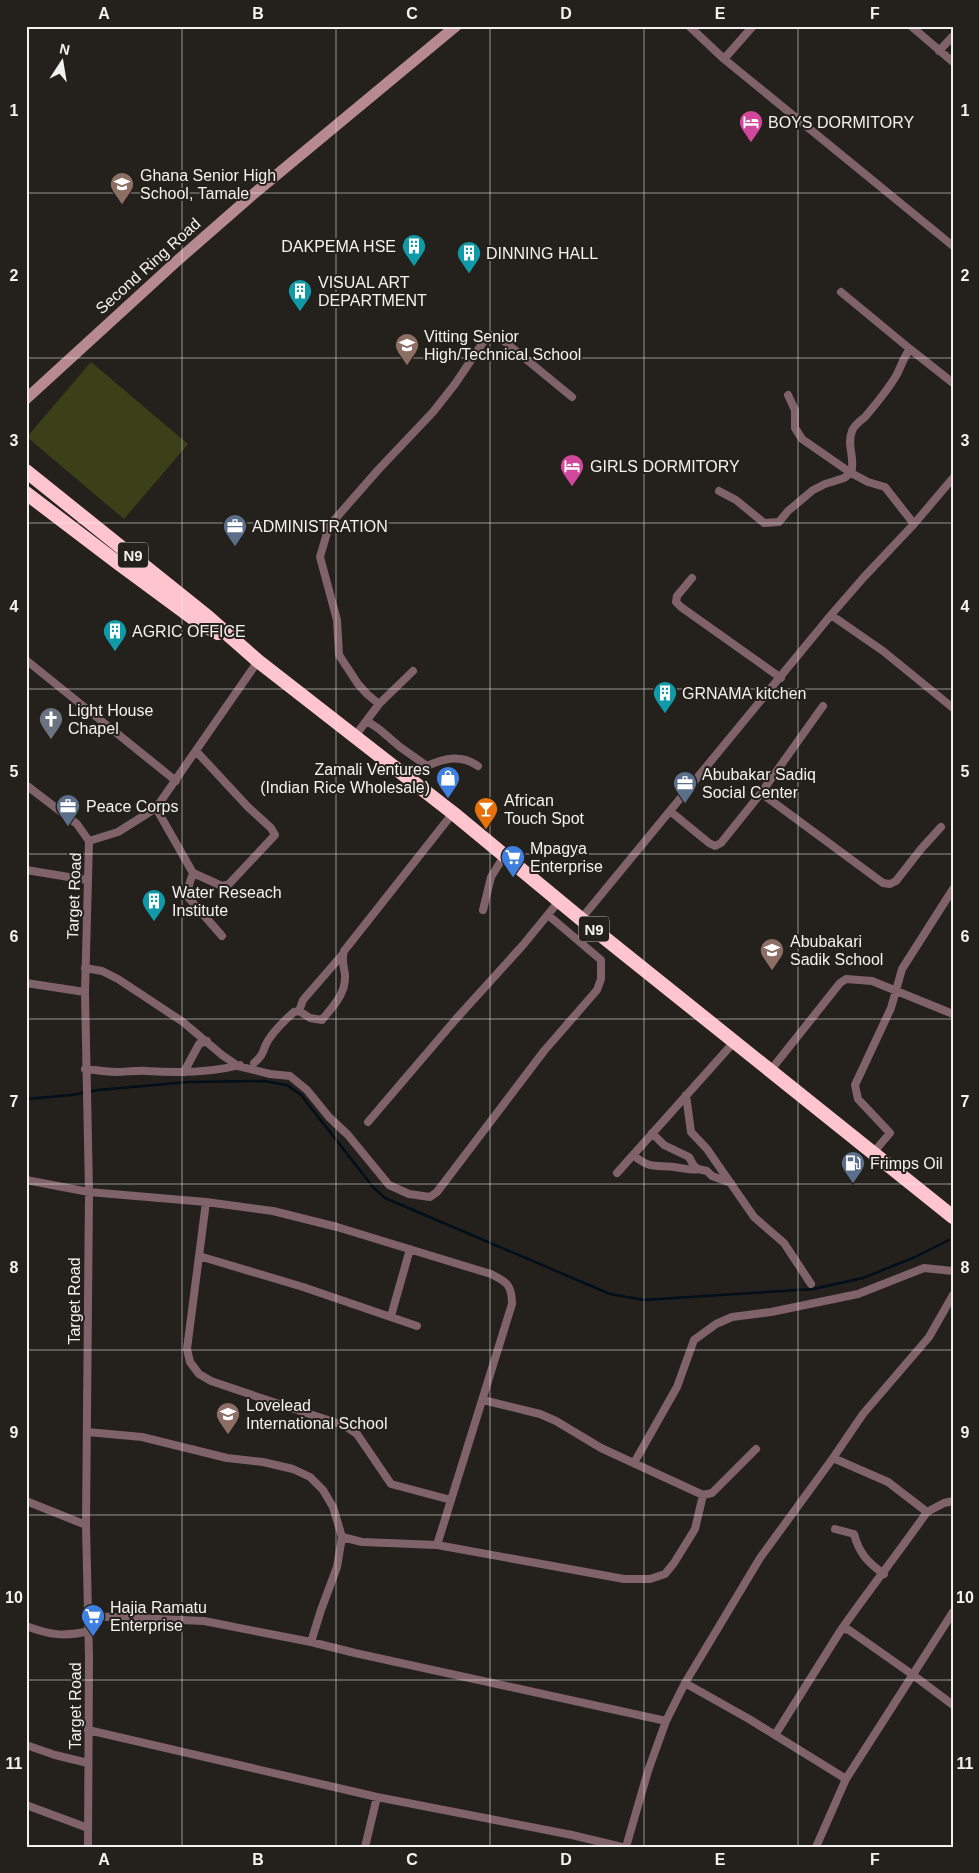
<svg xmlns="http://www.w3.org/2000/svg" width="979" height="1873" font-family="Arial,sans-serif">
<rect width="100%" height="100%" fill="#24201b"/>
<!-- green -->
<path fill="#3b4019" d="M91,362l97,82 -64,75 -97,-82z"/>
<g fill="none" stroke-linecap="round" stroke-linejoin="round">
<!-- stream -->
<path stroke="#010f1a" stroke-width="2.5" d="M26,1099l45,-4 27,-5 90,-8 76,-1 23,4 14,10 72,92 12,11 225,96 34,6 169,-11 50,-11 52,-21 34,-17"/>
<!-- street -->
<path stroke="#806368" stroke-width="8" d="M689,26l35,33 229,187
M911,26l42,36
M939,51l14,-15
M724,59l29,-33
M910,349l43,34
M788,395l7,15v18l7,11 49,34c5,-14 -5,-27 1,-42 2,-6 8,-10 13,-14 11,-13 22,-26 31,-41 5,-9 7,-18 14,-27l-69,-57
M719,491l17,9 28,23 15,-1 9,-11 25,-21 12,-6 19,-6 7,-5 17,9 17,5 29,37
M692,578l-15,18 -1,6 5,5 100,71
M831,615l52,36 70,57
M26,660l150,121
M379,704l-12,-10 -9,-10 -19,-29 -2,-35 -17,-63 9,-31 49,-56 55,-58 22,-28 29,-43 8,-6 7,2 73,60
M367,721l12,8 21,18 27,19c18,-8 34,-12 51,0
M355,736l24,-32 34,-33
M26,785l51,39 12,17 -4,151 4,200 -3,333 3,132 -1,190
M761,793l122,90 7,1 6,-3 25,-32 20,-22
M156,808l37,65 29,13 7,-2 46,-49 -4,-7 -23,-21 -52,-56
M670,811l39,32 6,3 6,-3 40,-50 62,-87
M89,841l29,-9 38,-24 102,-147
M26,870l61,10
M193,873l-4,12 -1,12 34,39
M483,910l8,-33 13,-21
M581,919l250,-304 33,-38 50,-53 39,-46
M85,968l17,3 16,8 65,43 39,33 16,11 32,8 20,2 17,14 22,27 19,18 41,50 20,9 21,3 7,-5 107,-141 53,-61 4,-11v-19l-53,-45
M26,983l59,9
M299,1011l4,-11 39,-45
M254,1063c12,-10 8,-14 15,-24 6,-9 16,-19 25,-27l5,-1 11,7 12,2c11,-14 24,-26 23,-45 -1,-8 -4,-16 -1,-24l109,-138
M85,1069c11,1 21,3 31,3 10,0 21,-2 31,-1 31,2 63,2 93,-6
M770,1071l70,-88 6,-4 26,2 81,33
M184,1072l15,-28 8,-3
M686,1095l5,37 16,17 47,68 30,26 27,41
M368,1122l88,-103 67,-74 36,-44
M652,1133l12,12 25,12 5,9 4,3 9,2 5,5 19,7
M873,1153l17,-20 -32,-34 -3,-14 36,-77 11,-39 51,-80
M633,1155c17,14 21,10 41,12 8,1 16,4 24,2
M617,1173l117,-131
M26,1180l63,12 117,10 67,9 64,16 154,47c16,8 21,11 21,30l-75,241
M206,1202l-19,147 3,13 9,12 12,7 50,17 82,27 14,9 34,50 60,16
M199,1256l104,31 114,39
M391,1316l19,-67
M483,1400l57,14 16,7 45,27 102,47 9,-2 44,-44
M87,1432l55,5 85,21 36,4 30,7 17,8 13,13 10,17 9,30 -5,30 -16,43 -10,32
M833,1458l55,24 39,30c-28,40 -58,78 -86,118
M634,1463l43,-76 17,-47 22,-16 16,-7 39,-5 87,-18 66,-26 29,3
M26,1501l60,24
M927,1512l17,-9 9,-2
M835,1529l19,5c5,19 14,29 30,40
M342,1537l20,5 75,3 187,34h26l15,-5 9,-11 21,-34 8,-34
M88,1616l116,5 107,21 44,11 311,68
M26,1626c24,9 38,11 63,5
M685,1683l64,36 97,60
M88,1730l289,67 195,38 50,12
M775,1735l66,-105 3,-1 5,1 64,45 40,30
M26,1745l29,10 33,8
M26,1805l62,23
M365,1847l12,-50
M626,1847l22,-76 18,-50 19,-38 75,-125 73,-100 30,-44 66,-77 24,-42
M816,1847l30,-68 107,-167"/>
<!-- secondary -->
<path stroke="#b78991" stroke-width="11" d="M26,399l152,-139 72,-63 206,-171"/>
<!-- highway -->
<path stroke="#ffc5ce" stroke-width="14" d="M26,471l182,146 50,44 195,152 128,106 372,298
M26,493l92,70 83,61 17,9"/>
</g>
<!-- grid -->
<path fill="none" stroke="#f4f2ee" stroke-width="1" stroke-opacity="0.55" d="M182,26v1821M336,26v1821M490,26v1821M644,26v1821M798,26v1821M26,193h927M26,358h927M26,523h927M26,689h927M26,854h927M26,1019h927M26,1184h927M26,1350h927M26,1515h927M26,1680h927"/>
<!-- icons -->
<defs>
<g id="hotel-pin" transform="scale(1.25)"><path d="M0 17L-7.5 6A9.5 9.5 0 1 1 7.5 6Z" fill="#d1479c" stroke="#24201b"/><path d="M-6-4.5h1.5V1H6V5H4.5V3h-9V5H-6ZM-4 0a1.8 1.8 0 1 1 3.6 0ZM.5 0V-2.5h3Q6-2.5 6 0Z" fill="#fff"/></g>
<g id="school-pin" transform="scale(1.25)"><path d="M0 17L-7.5 6A9.5 9.5 0 1 1 7.5 6Z" fill="#8d6e63" stroke="#24201b"/><path d="M0-5L7-2L0 1L-7-2ZM-4 1L0 2.5L4 1V4Q0 6-4 4Z" fill="#fff"/></g>
<g id="building-pin" transform="scale(1.25)"><path d="M0 17L-7.5 6A9.5 9.5 0 1 1 7.5 6Z" fill="#0f9aa8" stroke="#24201b"/><path d="M-4-6H4V6H1V3H-1V6H-4ZM-2.5-4.3h1.7v1.8h-1.7ZM.8-4.3h1.7v1.8H.8ZM-2.5-1h1.7V.8h-1.7ZM.8-1h1.7V.8H.8Z" fill="#fff"/></g>
<g id="office-pin" transform="scale(1.25)"><path d="M0 17L-7.5 6A9.5 9.5 0 1 1 7.5 6Z" fill="#5c6f8a" stroke="#24201b"/><path d="M-6-3h4V-5.5h4V-3h4V5H-6ZM-1-4.5V-3h2v-1.5ZM-6 0V1H6V0Z" fill="#fff"/></g>
<g id="church-pin" transform="scale(1.25)"><path d="M0 17L-7.5 6A9.5 9.5 0 1 1 7.5 6Z" fill="#6b7280" stroke="#24201b"/><path d="M-1.2-6h2.4v3.5h3.3v2.4h-3.3V6h-2.4V-.1h-3.3v-2.4h3.3Z" fill="#fff"/></g>
<g id="shop-pin" transform="scale(1.25)"><path d="M0 17L-7.5 6A9.5 9.5 0 1 1 7.5 6Z" fill="#3f7fe0" stroke="#24201b"/><path d="M-5-2.5h2.3a2.7 3.5 0 0 1 5.4 0H5L5.5 6h-11ZM-1.5-2.5h3a1.5 2.3 0 0 0-3 0Z" fill="#fff"/></g>
<g id="bar-pin" transform="scale(1.25)"><path d="M0 17L-7.5 6A9.5 9.5 0 1 1 7.5 6Z" fill="#e8710a" stroke="#24201b"/><path d="M-6-5H6L.8 .8V4.5H3.5V6h-7V4.5H-.8V.8Z" fill="#fff"/></g>
<g id="supermarket-pin" transform="scale(1.25)"><path d="M0 17L-7.5 6A9.5 9.5 0 1 1 7.5 6Z" fill="#3f7fe0" stroke="#24201b"/><path d="M-6-5.5h2.5l.6 2H6L4.5 2H-2.5L-4.4-4H-6ZM-1.5 3.2a1.3 1.3 0 1 0 .1 0ZM3 3.2a1.3 1.3 0 1 0 .1 0Z" fill="#fff"/></g>
<g id="fuel-pin" transform="scale(1.25)"><path d="M0 17L-7.5 6A9.5 9.5 0 1 1 7.5 6Z" fill="#5c6f8a" stroke="#24201b"/><path d="M-5.5-6h7V0h2V4h1.3V-2.5L3-4.5l.8-.8L6-3V5H2.5V1h-1V6h-7ZM-4.2-4.7v3.2H.2V-4.7Z" fill="#fff"/></g>
</defs>
<g fill-rule="evenodd">
<use href="#hotel-pin" x="751" y="122"/>
<use href="#school-pin" x="122" y="184"/>
<use href="#building-pin" x="414" y="246"/>
<use href="#building-pin" x="469" y="253"/>
<use href="#building-pin" x="300" y="291"/>
<use href="#school-pin" x="407" y="345"/>
<use href="#hotel-pin" x="572" y="466"/>
<use href="#office-pin" x="235" y="526"/>
<use href="#building-pin" x="115" y="631"/>
<use href="#building-pin" x="665" y="693"/>
<use href="#church-pin" x="51" y="719"/>
<use href="#shop-pin" x="448" y="778"/>
<use href="#office-pin" x="685" y="783"/>
<use href="#office-pin" x="68" y="806"/>
<use href="#bar-pin" x="486" y="809"/>
<use href="#supermarket-pin" x="513" y="857"/>
<use href="#building-pin" x="154" y="901"/>
<use href="#school-pin" x="772" y="950"/>
<use href="#fuel-pin" x="853" y="1163"/>
<use href="#school-pin" x="228" y="1414"/>
<use href="#supermarket-pin" x="93" y="1616"/>
</g>
<g text-anchor="middle" dominant-baseline="central" stroke-width="4" stroke-linejoin="round" paint-order="stroke">
<!-- shield labels -->
<g fill="#24201b" stroke="#b6b3af" stroke-width="1">
<rect x="118" y="542.5" width="30" height="25" rx="4"/>
<rect x="579" y="916.5" width="30" height="25" rx="4"/>
</g>
<g font-size="15" font-weight="bold" fill="#f4f2ee">
<text x="133" y="555">N9</text>
<text x="594" y="929">N9</text>
</g>
<!-- poi labels -->
<g font-size="16" fill="#f4f2ee" stroke="#24201b" text-anchor="start">
<text x="768" y="122">BOYS DORMITORY</text>
<text x="140" y="175">Ghana Senior High<tspan x="140" dy="18">School, Tamale</tspan></text>
<text x="396" y="246" text-anchor="end">DAKPEMA HSE</text>
<text x="486" y="253">DINNING HALL</text>
<text x="318" y="282">VISUAL ART<tspan x="318" dy="18">DEPARTMENT</tspan></text>
<text x="424" y="336">Vitting Senior<tspan x="424" dy="18">High/Technical School</tspan></text>
<text x="590" y="466">GIRLS DORMITORY</text>
<text x="252" y="526">ADMINISTRATION</text>
<text x="132" y="631">AGRIC OFFICE</text>
<text x="682" y="693">GRNAMA kitchen</text>
<text x="68" y="710">Light House<tspan x="68" dy="18">Chapel</tspan></text>
<text x="430" y="769" text-anchor="end">Zamali Ventures<tspan x="430" dy="18">(Indian Rice Wholesale)</tspan></text>
<text x="702" y="774">Abubakar Sadiq<tspan x="702" dy="18">Social Center</tspan></text>
<text x="504" y="800">African<tspan x="504" dy="18">Touch Spot</tspan></text>
<text x="86" y="806">Peace Corps</text>
<text x="530" y="848">Mpagya<tspan x="530" dy="18">Enterprise</tspan></text>
<text x="172" y="892">Water Reseach<tspan x="172" dy="18">Institute</tspan></text>
<text x="790" y="941">Abubakari<tspan x="790" dy="18">Sadik School</tspan></text>
<text x="870" y="1163">Frimps Oil</text>
<text x="246" y="1405">Lovelead<tspan x="246" dy="18">International School</tspan></text>
<text x="110" y="1607">Hajia Ramatu<tspan x="110" dy="18">Enterprise</tspan></text>
</g>
<!-- street labels -->
<g font-size="16" fill="#f4f2ee" stroke="#24201b">
<text transform="translate(148 266) rotate(-42)">Second Ring Road</text>
<text transform="translate(74 896) rotate(-88)">Target Road</text>
<text transform="translate(74 1301) rotate(-90)">Target Road</text>
<text transform="translate(75 1706) rotate(-90)">Target Road</text>
</g>
</g>
<!-- border -->
<rect width="979" height="1873" fill="none" stroke="#24201b" stroke-width="55"/>
<!-- north arrow -->
<g transform="translate(62 62) rotate(12)" stroke="#24201b" stroke-width="4" paint-order="stroke">
<path d="M0-4L9 19L0 12L-9 19Z" fill="#f4f2ee"/>
<text y="-8" font-size="14" font-weight="bold" text-anchor="middle" fill="#f4f2ee">N</text>
</g>
<rect x="28" y="28" width="924" height="1818" fill="none" stroke="#f4f2ee" stroke-width="2"/>
<g font-size="16" text-anchor="middle" font-weight="bold" fill="#f4f2ee">
<text x="104" y="19">A</text>
<text x="258" y="19">B</text>
<text x="412" y="19">C</text>
<text x="566" y="19">D</text>
<text x="720" y="19">E</text>
<text x="875" y="19">F</text>
<text x="14" y="116">1</text>
<text x="965" y="116">1</text>
<text x="14" y="281">2</text>
<text x="965" y="281">2</text>
<text x="14" y="446">3</text>
<text x="965" y="446">3</text>
<text x="14" y="612">4</text>
<text x="965" y="612">4</text>
<text x="14" y="777">5</text>
<text x="965" y="777">5</text>
<text x="14" y="942">6</text>
<text x="965" y="942">6</text>
<text x="14" y="1107">7</text>
<text x="965" y="1107">7</text>
<text x="14" y="1273">8</text>
<text x="965" y="1273">8</text>
<text x="14" y="1438">9</text>
<text x="965" y="1438">9</text>
<text x="14" y="1603">10</text>
<text x="965" y="1603">10</text>
<text x="14" y="1769">11</text>
<text x="965" y="1769">11</text>
<text x="104" y="1865">A</text>
<text x="258" y="1865">B</text>
<text x="412" y="1865">C</text>
<text x="566" y="1865">D</text>
<text x="720" y="1865">E</text>
<text x="875" y="1865">F</text>
</g>
</svg>
